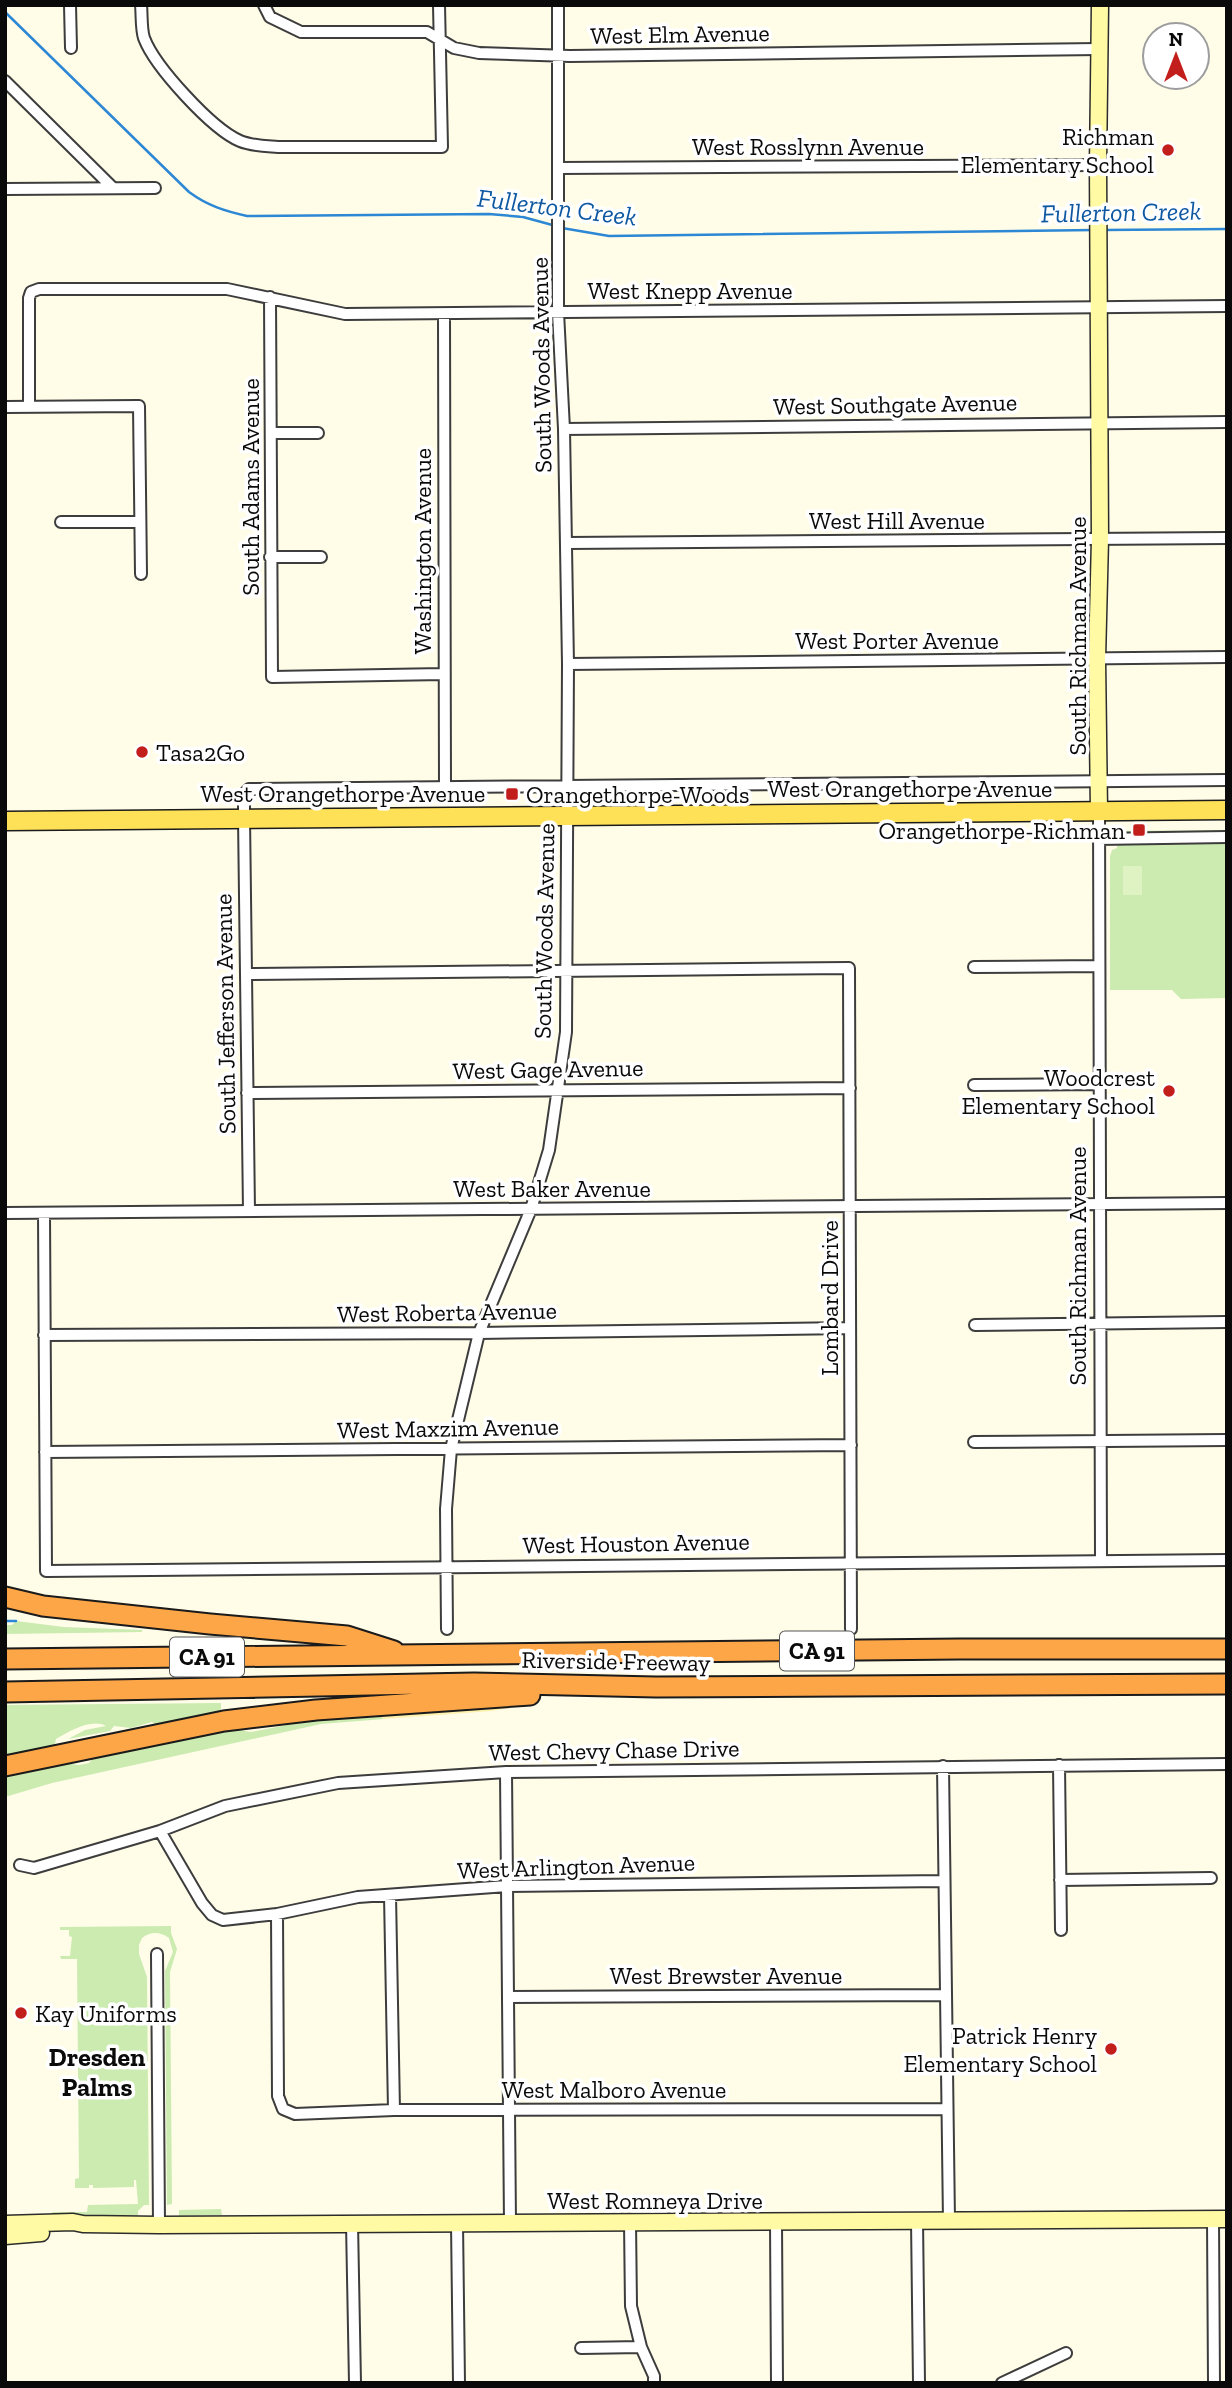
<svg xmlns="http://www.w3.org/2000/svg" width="1232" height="2388" font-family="'Zilla Slab',serif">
<rect width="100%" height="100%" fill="#fffce8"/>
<!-- green -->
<path fill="#cbebb0" d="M1227,830v168l-46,1 -9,-9h-62v-134l2,-6 5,-2v-17z
M16,1621l48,6 78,3v2l-137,2v-9h7z
M221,1703v11l-63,12 -6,-4 -21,6 -17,-2 -4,5 -42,8 17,-9 21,-4c-15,-8 -36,5 -50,13l-2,9 -49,10v-53z
M380,1716l4,3 -63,5 -269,59 -47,14v-23l58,-11 16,2 10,-2 6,-7 138,-27 18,3 71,-14z
M171,1926v7l6,16 -7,23 2,232 -5,1 -2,-234 8,-19 -4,-14c-9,-6 -18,-7 -27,0l-3,7v9l8,23 2,228h-5l-6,6v5l-86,1v-5h35l1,-7 50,-1 -2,-24h-2v7l-41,1v-3h-4v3h-14v-9l4,-1 -2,-219h-16l-1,-3h10l2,-19 -3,-1v-6h-9v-3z
M221,2209l1,6 -43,1v-6z"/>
<!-- sand -->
<path fill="#fef2b0" d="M461,1707h53l-22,4 -108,8 -4,-3 -44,1z"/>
<!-- pitch -->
<path fill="#def2c2" d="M1123,866h19v29h-19z"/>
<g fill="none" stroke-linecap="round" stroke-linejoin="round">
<!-- stream -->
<path stroke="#2c87d5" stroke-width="2.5" d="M5,12l184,180c19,14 36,19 58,24l242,-2 34,3 33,9
M562,228l47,8 485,-6
M1104,230l123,-1
M5,1621h11"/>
<!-- street casing -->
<g stroke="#3d3d3d" stroke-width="14">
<path id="street" d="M70,5l1,43
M141,5c1,10 0,24 3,33 11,29 68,91 96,103 12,5 25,5 38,6h164l-3,-142
M264,5l6,12 31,15h126l27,16 25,5 91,3 529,-7
M5,81l108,107
M559,168l539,-3
M5,189l150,-1
M270,297l2,380 171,-3
M444,314l1,474
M5,407l134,-1 2,168
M29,407v-109l2,-6 8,-3h188l118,25 882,-8
M564,429l663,-7
M272,433h46
M61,522h78
M567,543l660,-5
M270,557h51
M568,664l659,-7
M1099,811l2,749
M1098,839l129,-2
M974,967l125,-1
M246,974l603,-6 2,661
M974,1085l125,-1
M247,1093l603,-5
M249,1211l-5,-394v-23l5,-5 978,-9
M5,1213l1222,-10
M44,1213l2,358 1181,-11
M975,1325l252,-3
M44,1335l435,-2 371,-5
M974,1442l253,-2
M45,1452l806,-7
M447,1629l-1,-120 5,-60 28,-116 52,-124 18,-59 17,-118 2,-368 -4,-235 -6,-117v-307
M1059,1765l2,165
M943,1766l6,455
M506,1772l4,451
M160,1831l42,72 10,12 11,5 54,-6 81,-17 149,-11 437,-5
M20,1865l14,3 126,-37 65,-25 113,-23 168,-11 721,-8
M1060,1880l151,-2
M390,1895l4,215
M277,1914l1,182 5,13 12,5 99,-4 553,-1
M157,1954l2,271
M508,1997l437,-2
M1213,2219l1,164
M917,2220l2,163
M630,2222l1,84 10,41 13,29v7
M776,2222l1,161
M352,2223l3,160
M457,2223l2,160
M581,2348l60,-1
M1002,2383l64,-30"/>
</g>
<!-- secondary casing -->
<g stroke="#2c2c2c" stroke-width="19">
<path id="secondary" d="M1099,811l-2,-152 3,-120 -2,-374 2,-160
M5,2224l68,-2 10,2 76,1 1068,-6
M5,2236l36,-3"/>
</g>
<!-- primary casing -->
<g stroke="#1b1b1b" stroke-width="21">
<path id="primary" d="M5,821l1222,-11"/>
</g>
<!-- highway casing -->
<g stroke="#1b1b1b" stroke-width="23">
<path id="highway" d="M5,1597l38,9 167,18 137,12 47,15
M5,1659l955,-10h267
M5,1692l469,-9 182,4 571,-3
M5,1766l219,-45 92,-11 214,-15"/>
</g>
<!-- street -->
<use href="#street" stroke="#fff" stroke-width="10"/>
<!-- secondary -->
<use href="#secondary" stroke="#fffaa3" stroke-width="16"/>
<!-- primary -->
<use href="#primary" stroke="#ffe158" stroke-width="18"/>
<!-- highway -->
<use href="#highway" stroke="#fda647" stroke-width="19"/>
</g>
<!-- markers -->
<g fill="#c11e1c" stroke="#fff" stroke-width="2.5">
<circle cx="1168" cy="150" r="7"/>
<circle cx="142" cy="752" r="7"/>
<rect x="505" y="787" width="14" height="14" rx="3.5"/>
<rect x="1132" y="823" width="14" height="14" rx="3.5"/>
<circle cx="1169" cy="1091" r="7"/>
<circle cx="21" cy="2013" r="7"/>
<circle cx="1111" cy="2049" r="7"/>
</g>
<g text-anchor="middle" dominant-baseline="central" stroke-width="7" stroke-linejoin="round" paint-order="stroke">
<!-- shield labels -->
<g fill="#fff" stroke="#545454" stroke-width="2">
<rect x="780" y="1631.5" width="74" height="39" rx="5"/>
<rect x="170" y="1637.5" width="74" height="39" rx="5"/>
</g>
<g font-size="23" font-weight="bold" fill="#0a0a0a">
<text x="817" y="1651">CA 91</text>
<text x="207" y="1657">CA 91</text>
</g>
<!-- street labels -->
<g font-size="24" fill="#0a0a0a" stroke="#fff">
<text transform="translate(680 34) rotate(-1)">West Elm Avenue</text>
<text x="808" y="146">West Rosslynn Avenue</text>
<text x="690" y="290">West Knepp Avenue</text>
<text transform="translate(541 365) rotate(-91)">South Woods Avenue</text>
<text transform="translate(895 404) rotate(-1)">West Southgate Avenue</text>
<text transform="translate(250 487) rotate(-90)">South Adams Avenue</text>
<text x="897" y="520">West Hill Avenue</text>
<text transform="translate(422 551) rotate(-90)">Washington Avenue</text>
<text transform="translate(1077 636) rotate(-90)">South Richman Avenue</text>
<text x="897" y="640">West Porter Avenue</text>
<text x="910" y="788">West Orangethorpe Avenue</text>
<text x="343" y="793">West Orangethorpe Avenue</text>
<text transform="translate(544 931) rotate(-89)">South Woods Avenue</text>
<text transform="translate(225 1014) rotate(-91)">South Jefferson Avenue</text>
<text transform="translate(548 1069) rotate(-1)">West Gage Avenue</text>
<text x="552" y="1188">West Baker Avenue</text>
<text transform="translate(1077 1266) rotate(-90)">South Richman Avenue</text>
<text transform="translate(829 1298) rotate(-90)">Lombard Drive</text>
<text transform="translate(447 1312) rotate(-1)">West Roberta Avenue</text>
<text transform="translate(448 1428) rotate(-1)">West Maxzim Avenue</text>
<text transform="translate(636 1543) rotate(-1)">West Houston Avenue</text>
<text transform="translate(616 1661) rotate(1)">Riverside Freeway</text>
<text transform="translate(614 1750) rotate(-1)">West Chevy Chase Drive</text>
<text transform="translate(576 1866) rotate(-2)">West Arlington Avenue</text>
<text x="726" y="1975">West Brewster Avenue</text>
<text x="614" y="2089">West Malboro Avenue</text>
<text x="655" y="2200">West Romneya Drive</text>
</g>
<!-- poi labels -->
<g font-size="24" fill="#0a0a0a" stroke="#fff" text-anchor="end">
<text x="1154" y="136">Richman<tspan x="1154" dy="28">Elementary School</tspan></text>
<text x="156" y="752" text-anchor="start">Tasa2Go</text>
<text x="526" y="794" text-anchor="start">Orangethorpe-Woods</text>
<text x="1125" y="830">Orangethorpe-Richman</text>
<text x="1155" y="1077">Woodcrest<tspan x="1155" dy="28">Elementary School</tspan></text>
<text x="35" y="2013" text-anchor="start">Kay Uniforms</text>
<text x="1097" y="2035">Patrick Henry<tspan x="1097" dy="28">Elementary School</tspan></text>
</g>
<!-- water labels -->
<g font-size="26" font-style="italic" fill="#0e58a2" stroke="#fff">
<text transform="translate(557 207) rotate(7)">Fullerton Creek</text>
<text transform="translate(1121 212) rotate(-1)">Fullerton Creek</text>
</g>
<!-- neighbourhood labels -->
<g font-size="26" font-weight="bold" fill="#0a0a0a" stroke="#fff">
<text x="97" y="2057">Dresden<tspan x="97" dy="30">Palms</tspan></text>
</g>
</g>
<!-- border -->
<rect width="1232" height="2388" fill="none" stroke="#0a0a0a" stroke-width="14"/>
<!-- north arrow -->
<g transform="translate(1176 56)"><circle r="33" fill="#ffffff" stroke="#9d9d9d" stroke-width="2"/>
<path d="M0-5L12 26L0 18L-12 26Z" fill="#c11e1c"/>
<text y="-10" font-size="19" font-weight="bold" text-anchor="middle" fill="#0a0a0a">N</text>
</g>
</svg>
